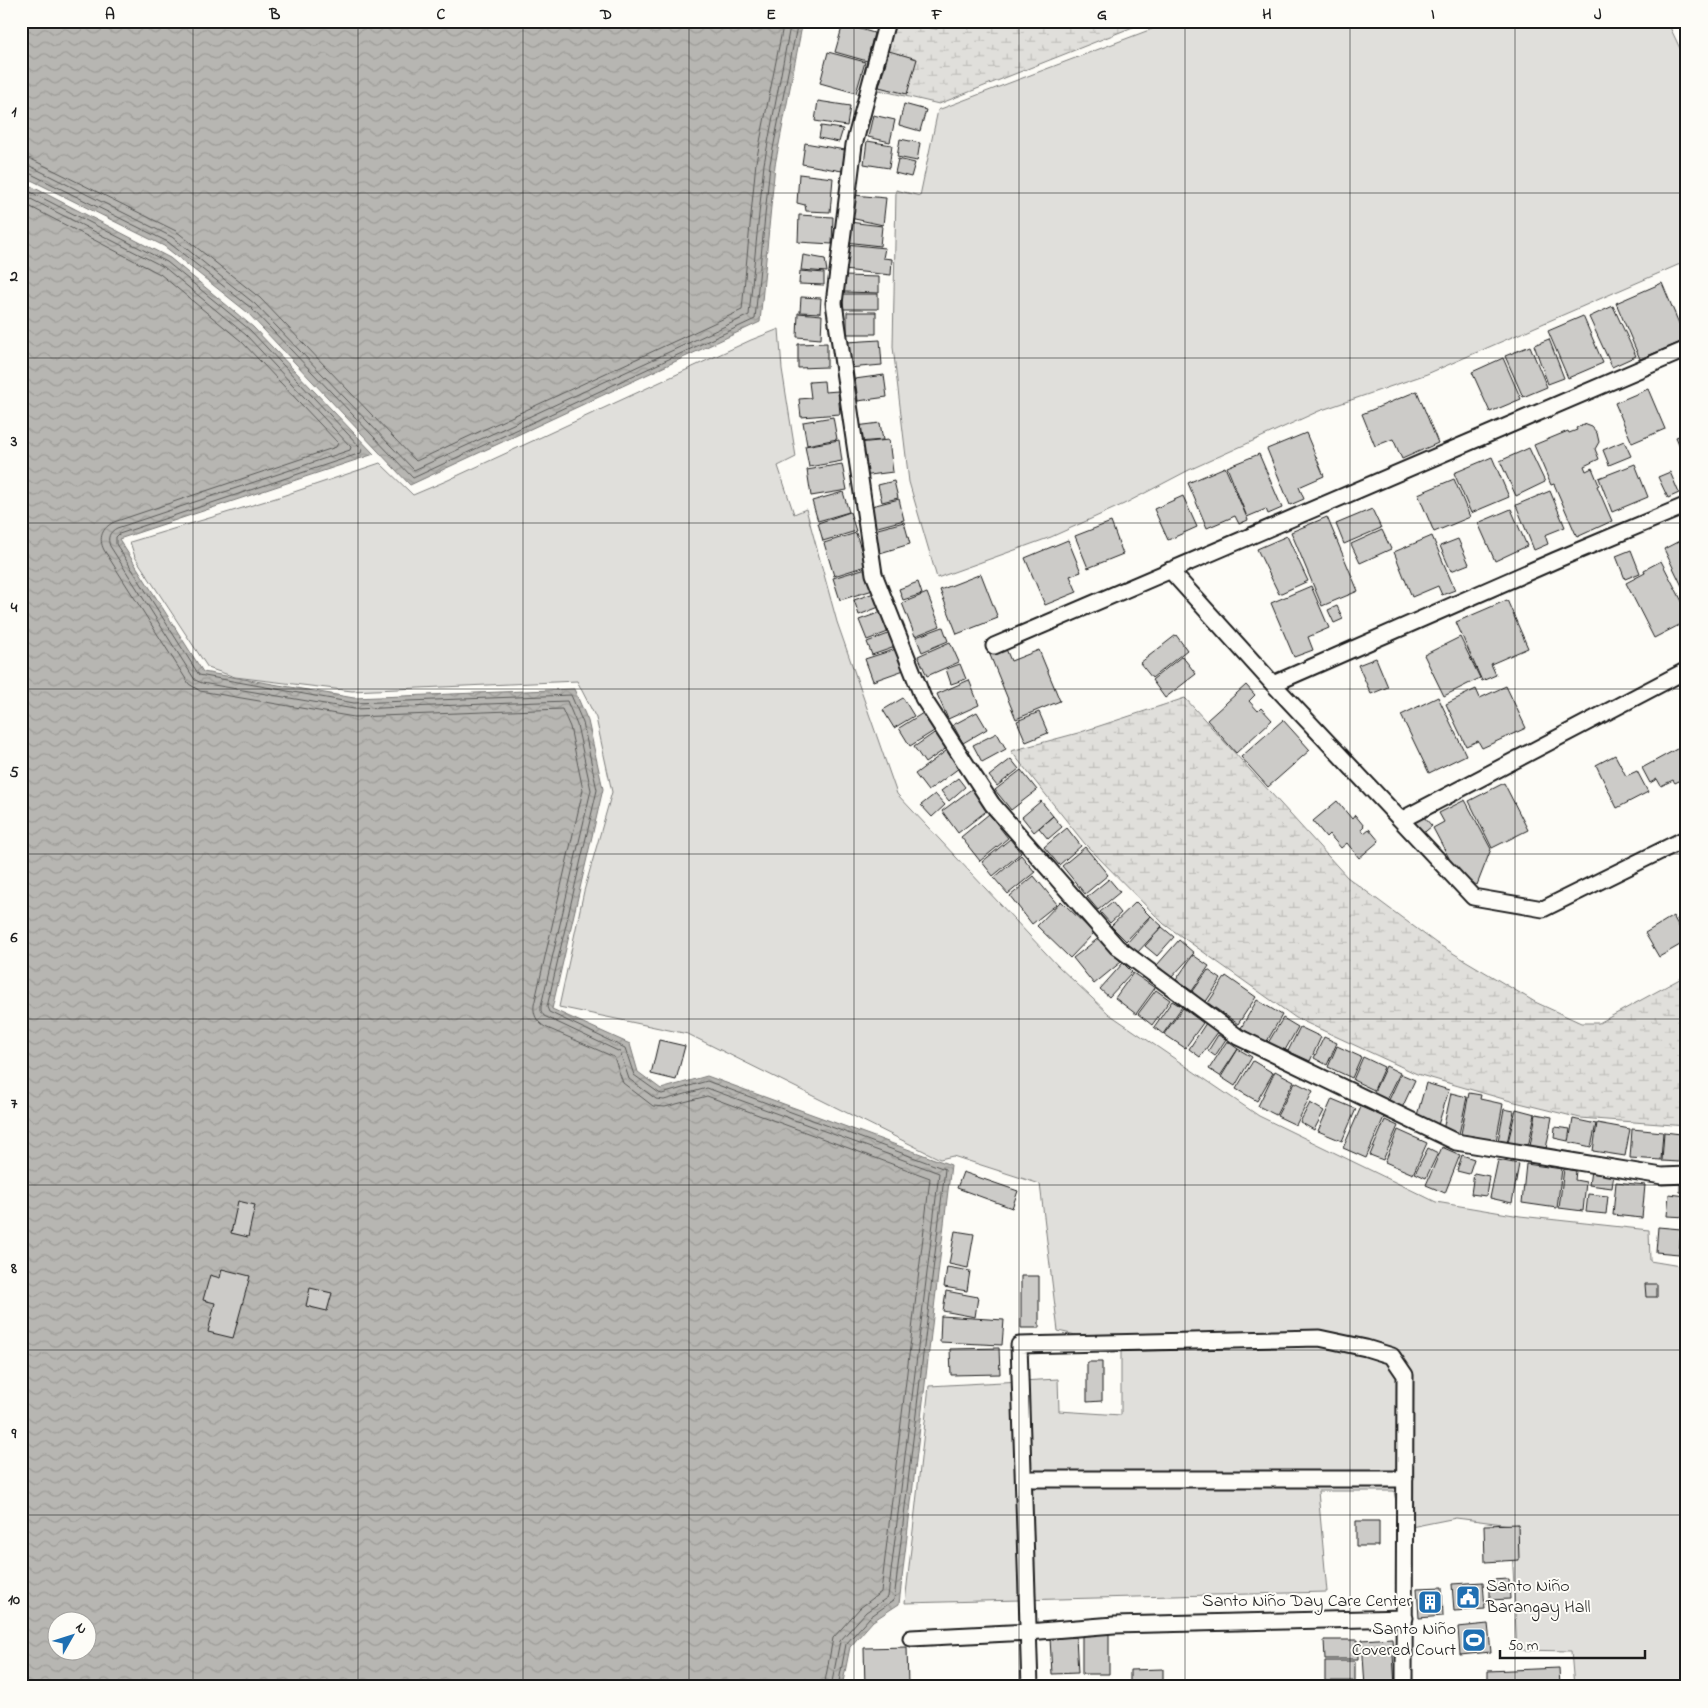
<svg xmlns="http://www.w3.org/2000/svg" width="1708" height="1708" font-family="'Indie Flower',sans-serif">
<defs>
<pattern id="wetland-marsh" width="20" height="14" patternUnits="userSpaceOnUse" patternTransform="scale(1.25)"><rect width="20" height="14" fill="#e0dfdb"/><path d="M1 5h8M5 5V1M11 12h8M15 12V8" fill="none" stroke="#c0bfbb"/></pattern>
<pattern id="water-waves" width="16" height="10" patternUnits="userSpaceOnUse" patternTransform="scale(1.25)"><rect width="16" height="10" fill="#b7b6b2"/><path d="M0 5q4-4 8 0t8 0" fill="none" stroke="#9d9c98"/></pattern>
</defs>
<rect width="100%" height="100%" fill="#fdfcf7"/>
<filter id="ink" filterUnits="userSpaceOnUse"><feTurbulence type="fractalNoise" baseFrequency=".02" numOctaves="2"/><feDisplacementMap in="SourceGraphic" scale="10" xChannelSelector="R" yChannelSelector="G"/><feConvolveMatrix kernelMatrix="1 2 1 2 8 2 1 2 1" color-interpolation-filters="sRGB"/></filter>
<g filter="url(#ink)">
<!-- green -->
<path fill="#e0dfdb" stroke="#7e7e7c" d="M1173,21h494l20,42v198l-260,113 -108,37 -130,59 -65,34 -73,33 -114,41 -28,-96 -16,-135 3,-157 24,6 18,-86z
M779,329l3,40 14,88 -18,9 16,48 12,-5 31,113 60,172 161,172 51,48 150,102 177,86 84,14 129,14 1,31 36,6 1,-4v424h-113l-3,-36 -54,-1 -6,-125 -55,-7 -55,11 -7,-38h-76l9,101 -422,11 24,-217 129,-7 1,32 62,4v-70l-63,-14 -18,-147 -87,-28 -13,3 -252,-125 -129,-27 25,-116 28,-99 -16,-74 -19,-37 -225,10 -117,-14 -27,-9 -73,-111 -5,-15 149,-45 101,-34 33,32 33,-14 305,-141z"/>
<!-- wetland -->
<path fill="url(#wetland-marsh)" stroke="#7e7e7c" d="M941,21h207l-209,83 -64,-15 20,-67 42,7z
M1185,698l162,179 89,66 99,59 46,21h18l88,-48v151l-107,-8 -73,-18 -90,-26 -121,-56 -132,-94 -79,-80 -74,-93 67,-18z"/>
<!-- water -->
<path fill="url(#water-waves)" stroke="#797876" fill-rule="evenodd" d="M21,21h782l-28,144 -15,157 -350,163 -163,-173 -83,-66 -143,-71z
M21,181l149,77 83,69 121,127 -255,85 84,133 151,26 220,-9 14,32 15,68 -51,220 78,35 8,28 23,17 46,-13 244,89 -52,439 -26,17 -23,26 -8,40h-821zM58,1620h30v30h-30z"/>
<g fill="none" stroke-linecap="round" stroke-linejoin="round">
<!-- shore -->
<path stroke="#5a5a58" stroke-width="1" d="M21,157l10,2 145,72 84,67 156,163 326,-151 14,-148 28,-141
M21,164l7,1 144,72 83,67 159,166 335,-155 15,-151 27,-143
M21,171h4l143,71 83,66 162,170 342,-159 15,-155 28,-143
M21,187l146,75 83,68 112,119 -1,4 -242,81 -3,3v7l83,131 155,28 217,-8 12,28 14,67 -50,217 2,5 76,36 9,27 25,18 3,1 45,-13 238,88 -51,431 -24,17 -24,27 -8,43
M21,194l143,73 82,68 105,112 -1,3 -233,78c-8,4 -10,10 -7,18l85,134 7,3 152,26 213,-8 10,24 14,65 -50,216v5l3,5 76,36 9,27 27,20 8,1 43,-12 232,85 -51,424 -22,15 -26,29 -9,46
M21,202l139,72 81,67 97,102 -2,4 -222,75c-12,6 -16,16 -10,28l85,134 11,7 154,26 208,-8 8,18 13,63 -49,215c-1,10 3,17 11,22l69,30 9,26 30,23 12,1 42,-11 223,82 -49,414 -21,16 -27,30 -9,49"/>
</g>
<!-- building -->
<path fill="#cccbc8" stroke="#1c1c1c" d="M843,24l31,9 -7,28 -32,-9z
M889,51l28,8 -10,35 -28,-7z
M828,52l37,10 -9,31 -36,-10z
M818,101l32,5 -3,20 -32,-5z
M904,104l22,6 -6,21 -21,-6z
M873,115l22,5 -5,22 -22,-5z
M821,126l22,3 -4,13 -20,-4z
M900,139l20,4 -3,18 -20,-4z
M867,141l25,4 -3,23 -25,-4z
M805,143l40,7 -3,21 -40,-7z
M898,159l17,4 -4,14 -16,-4z
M799,174l34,4 -3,34 -24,-1 -1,-6 -8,-2z
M854,195l32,3 -3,27 -33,-7z
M799,215l34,2 -1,27 -34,-2z
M849,222l33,4 -2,20 -34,-4z
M846,244l39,4 -2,10 9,1 -1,16 -48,-5z
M803,255l22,4 2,13 -26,-2z
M800,271l24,2v12l-25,-1z
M844,276l35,1v16l-35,-1z
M1662,283l24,57 -46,19 -24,-56z
M843,294h35v15h-35z
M801,297l20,1 -1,15 -20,-1z
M1613,306l23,50 -24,11 -23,-50z
M847,312h29v22h-29z
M798,313l24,2 -1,24 -24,-2z
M1583,316l20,47 -35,15 -20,-47z
M1549,339l15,39 -16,6 -14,-39z
M880,340l2,25 -33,3 -2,-26z
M827,343v24l-29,1v-24z
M1530,346l17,41 -24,10 -18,-41z
M1503,358l18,41 -31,13 -18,-40z
M884,375l3,22 -29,4 -3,-22z
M824,381l1,11 13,-1 2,23 -39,3 -2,-18 12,-1 -2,-16z
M1648,389l17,40 -33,14 -17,-40z
M1417,391l21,52 -36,16 -9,-20 -18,7 -13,-32z
M833,417l4,22 -30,6 -4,-23z
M880,423l3,17 -25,2 -2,-16z
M1584,424l8,3 5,6 2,9 -4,7 4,10 -15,7 2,5 6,-3 7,17 -2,1 15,35 -35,16 -23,-53 -3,1 -17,-40 34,-14 1,2 8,-3 -1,-2z
M1306,433l18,43 -25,11 5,12 -14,6 -23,-56z
M1687,433v30l-11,-26z
M839,440l3,21 -33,6 -4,-21z
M889,440l4,32 -31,4 -4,-33z
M1624,441l7,15 -22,9 -6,-15z
M1529,448l16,34 -29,14 -16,-35z
M1259,454l23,54 -14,6 -2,-5 -19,8 -20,-50z
M1492,457l17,40 -38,16 -17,-40z
M842,464l5,26 -36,6 -4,-26z
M1635,464l13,33 -36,15 -13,-34z
M1225,467l23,53 -9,4 -4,-8 -28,12 -19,-45z
M1670,472l9,21 -11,5 -10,-21z
M1454,479l16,38 -36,15 -16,-38z
M894,481l4,17 -16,4 -4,-17z
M1550,491l15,36 -20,8 3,9 -14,6 -18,-45z
M843,492l6,20 -31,9 -6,-20z
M1183,496l14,31 -29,13 -14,-31z
M899,499l5,21 -30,8 -6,-21z
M1372,509l9,19 -37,16 -8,-20z
M1511,509l16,37 -32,15 -17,-38z
M850,512l6,19 -33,10 -5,-18z
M1327,517l31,74 -36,15 -31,-74z
M904,522l6,22 -30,9 -6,-23z
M1111,522l12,32 -35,14 -13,-32z
M1382,530l9,19 -31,14 -9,-19z
M856,533l10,33 -32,10 -10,-33z
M1287,536l21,45 -29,13 -22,-45z
M1432,536l23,54 -13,5 -4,-9 -26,11 -18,-45z
M1687,537v47l-5,2 -18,-37z
M1458,539l11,25 -18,7 -11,-25z
M1068,540l13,32 -11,4 7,16 -32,13 -20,-47z
M1631,550l9,23 -15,6 -9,-23z
M1661,561l26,50v10l-33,17 -28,-55 19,-10 -1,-3z
M866,568l7,22 -33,10 -7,-22z
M981,574l17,44 -41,16 -17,-44z
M918,582l4,12 -19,6 -4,-11z
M1311,586l18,42 -21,9 5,13 -19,7 -23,-54z
M874,593l5,14 -20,8 -5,-15z
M927,593l13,33 -25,10 -13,-33z
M1507,600l21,48 -37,16 5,11 -14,6 -26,-59z
M1337,606l6,13 -9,4 -6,-13z
M881,612l7,20 -21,8 -8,-20z
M943,627l5,14 -26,11 -6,-15z
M891,633l4,14 -23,8 -5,-13z
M1176,635l11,15 -35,28 -12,-15z
M1460,637l20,41 -36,18 -20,-41z
M950,642l9,20 -32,14 -9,-20z
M896,649l8,21 -31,11 -8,-22z
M1006,649l5,12 28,-11 21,51 -44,18 -26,-64z
M1182,656l14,18 -31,24 -13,-18z
M1376,658l12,29 -17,7 -13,-29z
M960,664l6,15 -15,5 -5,-15z
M969,680l10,25 -31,14 -11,-25z
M1246,685l9,10 -6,6 9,10 3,-3 11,12 -36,33 -29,-33z
M1506,686l20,42 -44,20 -4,-7 -12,5 -20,-42 30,-15 4,9z
M1438,697l28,58 -37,18 -28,-58z
M903,698l11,18 -20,12 -11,-18z
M977,712l10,17 -24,14 -10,-18z
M1039,712l9,21 -22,9 -9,-21z
M923,713l11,18 -24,15 -11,-18z
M1283,720l27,30 -42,37 -27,-30z
M940,729l11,16 -26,18 -11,-16z
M997,733l9,16 -24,13 -9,-17z
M1686,744l1,38 -2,-4 -10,5 -2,-3 -12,6 -4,-7 -7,4 -8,-15z
M950,748l13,17 -35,26 -13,-17z
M1615,755l11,21 11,-5 11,21 -31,16 -21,-43z
M1011,759l8,10 -22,17 -8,-10z
M1021,770l16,20 -26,20 -16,-20z
M958,778l7,9 -16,14 -8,-10z
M1504,783l24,47 -36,18 -23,-47z
M973,788l16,21 -31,24 -16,-22z
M935,794l10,11 -13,12 -11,-12z
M1465,800l26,49 -14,36 -10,-5 -22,-20 4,-2 -16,-30 11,-6 -5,-9z
M1041,801l12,15 -19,16 -12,-15z
M1337,801l15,18 3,-4 9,11 -3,3 3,4 5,-4 10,12 -20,17 -12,-15 -6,5 -12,-14 -3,3 -13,-16z
M989,814l19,24 -28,23 -19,-24z
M1422,815l10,11 -12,10 -10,-11z
M1053,816l9,11 -14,12 -9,-11z
M1067,828l14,18 -22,19 -15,-18z
M1010,839l11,14 -28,23 -11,-14z
M1085,847l23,28 -23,19 -23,-28z
M1687,852v22l-10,-17z
M1021,855l14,17 -27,22 -14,-16z
M1034,876l23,28 -25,20 -22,-28z
M1109,879l11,13 -22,18 -11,-13z
M1061,901l33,32 -24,25 -33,-32z
M1112,902l9,11 -11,10 -10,-11z
M1136,902l14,14 -24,25 -15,-15z
M1687,913v21l-10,-15z
M1151,916l11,10 -25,27 -10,-10z
M1673,916l14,25 -28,16 -14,-24z
M1162,927l12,10 -17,19 -12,-10z
M1100,937l21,25 -27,22 -21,-26z
M1179,940l15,13 -23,25 -14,-13z
M1193,955l16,11 -17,25 -16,-11z
M1123,963l9,9 -23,25 -9,-8z
M1208,970l13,9 -16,24 -14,-9z
M1133,973l22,15 -19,26 -21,-16z
M1226,976l30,21 -18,27 -30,-21z
M1156,990l14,10 -18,25 -14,-11z
M1257,1000l25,15 -16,28 -25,-15z
M1172,1001l10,6 -19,27 -9,-7z
M1183,1008l20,15 -18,25 -21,-14z
M1283,1018l15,9 -14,25 -16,-9z
M1206,1023l12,9 -18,25 -11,-8z
M1300,1027l21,10 -11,24 -22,-10z
M1218,1035l8,4 -11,17 -7,-5z
M1324,1037l13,6 -10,22 -13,-7z
M659,1040l26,6 -9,34 -25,-6z
M1227,1041l11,8 -18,27 -11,-7z
M1337,1046l24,11 -9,21 -24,-11z
M1238,1049l14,8 -17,29 -14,-9z
M1363,1057l21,10 -10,23 -21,-10z
M1253,1061l20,12 -16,28 -21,-12z
M1386,1066l14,7 -13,27 -14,-6z
M1275,1071l19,10 -18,34 -18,-9z
M1401,1074l14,6 -13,28 -14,-6z
M1295,1082l18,9 -17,34 -19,-9z
M1426,1083l23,7 -11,35 -22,-6z
M1451,1093l16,4 -8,37 -16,-4z
M1469,1093l12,2 -1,4 23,5 -7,37 -35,-7z
M1332,1099l24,10 -14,32 -24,-10z
M1310,1103l14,8 -10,19 -14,-8z
M1361,1107l23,10 -18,41 -23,-10z
M1504,1109l10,2 -7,32 -9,-2z
M1516,1109l19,5 -7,33 -20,-5z
M1536,1114l16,3 -6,32 -16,-3z
M1573,1119l23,5 -5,23 -22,-5z
M1385,1120l13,6 -15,34 -13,-5z
M1597,1123l33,6 -5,27 -32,-5z
M1555,1127l15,2 -2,12 -14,-3z
M1632,1129l31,3 -2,28 -31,-2z
M1398,1130l29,13 -14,31 -28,-12z
M1683,1131h4v33h-6z
M1664,1132l17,2 -2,28 -17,-1z
M1442,1147l18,8 -15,38 -19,-8z
M1428,1148l10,5 -12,25 -11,-5z
M1462,1155l12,4 -5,15 -12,-3z
M1498,1160l21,4 -7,39 -22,-5z
M1526,1164l36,5 -5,39 -35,-5z
M1564,1169l12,2 -1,9 11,2 -3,29 -24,-3z
M1591,1170l23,3 -2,15 -23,-3z
M963,1172l55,19 -6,17 -55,-20z
M1474,1173l15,3 -3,20 -15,-2z
M1680,1179h7v14l-7,-1z
M1616,1182l29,3 -3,33 -29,-3z
M1588,1194l20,2 -2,18 -20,-2z
M1669,1194l18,2v21l-20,-1z
M238,1201l17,4 -7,32 -17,-4z
M1658,1227l23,2 -2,25 -23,-2z
M955,1231l19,3 -6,34 -19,-4z
M947,1267l23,4 -3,20 -23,-4z
M222,1269l28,7 -17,62 -25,-6 7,-29 -12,-3 7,-25 10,3z
M1021,1276h18v52h-18z
M1645,1284h12v13h-11z
M310,1288l22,5 -5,18 -21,-5z
M946,1291l32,6 -3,20 -32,-6z
M941,1316l63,4 -2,25 -62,-3z
M999,1348l1,26 -49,1 -1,-26z
M1087,1362h15v39l-15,1z
M1356,1521h23v25h-23z
M1518,1524l1,36 -34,2 -1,-37z
M1509,1579l1,20 -20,1v-20z
M1483,1582l2,27 -31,2 -2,-27z
M1442,1587l1,29 -24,2 -2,-30z
M1488,1624l3,28 -31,3 -2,-28z
M1082,1634h27v40h-27z
M1076,1637l2,36 -26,1 -2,-36z
M1392,1638l3,49h-30l-3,-47z
M1324,1640h34v19h-33z
M907,1647l1,40h-43l-1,-39z
M1325,1661h30v20h-30z
M1559,1668l1,19h-72v-16z
M1163,1669v18h-33v-17z"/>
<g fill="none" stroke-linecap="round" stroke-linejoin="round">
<!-- minor casing -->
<g stroke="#1c1c1c" stroke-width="19">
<path id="minor" d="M887,21l-33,124 -20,158 40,271 49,124 69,106 125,143 121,90 218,105 206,34 25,-1
M1170,570l103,114 200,213 70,12 144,-71
M994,646l693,-297
M1273,684l283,-124 131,-55
M1401,820l286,-150
M1033,1479h372
M911,1638l117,-6 86,-7 291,-7
M1030,1687l-11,-342 300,-7 47,10 26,8 13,19 -1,312"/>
</g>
<!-- minor -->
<use href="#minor" stroke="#fdfcf7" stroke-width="15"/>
</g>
</g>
<!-- grid -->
<path fill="none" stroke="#1c1c1c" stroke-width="1" stroke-opacity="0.55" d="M193,21v1666M358,21v1666M523,21v1666M689,21v1666M854,21v1666M1019,21v1666M1185,21v1666M1350,21v1666M1515,21v1666M21,193h1666M21,358h1666M21,523h1666M21,689h1666M21,854h1666M21,1019h1666M21,1185h1666M21,1350h1666M21,1515h1666"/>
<!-- icons -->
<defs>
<g id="civic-square" transform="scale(1.25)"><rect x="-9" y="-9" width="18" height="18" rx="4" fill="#1f6fb2" stroke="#fdfcf7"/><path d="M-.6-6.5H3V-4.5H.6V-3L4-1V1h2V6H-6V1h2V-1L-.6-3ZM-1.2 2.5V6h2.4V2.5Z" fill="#fff"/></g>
<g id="building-square" transform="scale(1.25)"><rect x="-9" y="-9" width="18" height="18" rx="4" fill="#1f6fb2" stroke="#fdfcf7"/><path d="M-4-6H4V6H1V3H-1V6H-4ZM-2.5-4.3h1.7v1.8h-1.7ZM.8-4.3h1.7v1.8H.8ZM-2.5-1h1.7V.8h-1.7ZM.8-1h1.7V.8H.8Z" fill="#fff"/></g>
<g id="stadium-square" transform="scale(1.25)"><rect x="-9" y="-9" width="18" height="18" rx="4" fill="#1f6fb2" stroke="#fdfcf7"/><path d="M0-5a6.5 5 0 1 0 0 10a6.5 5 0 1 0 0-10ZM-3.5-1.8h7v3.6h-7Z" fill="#fff"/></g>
</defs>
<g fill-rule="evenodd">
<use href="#civic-square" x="1468" y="1597"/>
<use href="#building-square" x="1430" y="1602"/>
<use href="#stadium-square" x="1474" y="1640"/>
</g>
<g text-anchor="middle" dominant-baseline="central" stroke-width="4" stroke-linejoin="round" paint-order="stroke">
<!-- poi labels -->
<g font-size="18" fill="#1c1c1c" stroke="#fdfcf7" text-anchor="end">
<text x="1486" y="1587" text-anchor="start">Santo Niño<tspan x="1486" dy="21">Barangay Hall</tspan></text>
<text x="1412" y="1602">Santo Niño Day Care Center</text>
<text x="1456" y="1630">Santo Niño<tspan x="1456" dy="21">Covered Court</tspan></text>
</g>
</g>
<!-- margin -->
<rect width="1708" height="1708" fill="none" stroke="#fdfcf7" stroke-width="55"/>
<!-- north arrow -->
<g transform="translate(72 1636) rotate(51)"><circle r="24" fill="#fdfcf7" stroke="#a3a29f"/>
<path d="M0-4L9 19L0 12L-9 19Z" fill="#1f6fb2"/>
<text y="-8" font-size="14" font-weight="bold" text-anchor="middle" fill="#1c1c1c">N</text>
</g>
<!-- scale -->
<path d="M1500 1650v8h145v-8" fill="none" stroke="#1c1c1c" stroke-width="2.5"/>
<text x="1508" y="1650" font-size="15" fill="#1c1c1c" stroke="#fdfcf7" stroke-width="4" paint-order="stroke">50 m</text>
<rect x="28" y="28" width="1652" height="1652" fill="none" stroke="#1c1c1c" stroke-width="2"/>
<g font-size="16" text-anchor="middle" font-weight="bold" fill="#1c1c1c">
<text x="110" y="19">A</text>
<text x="275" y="19">B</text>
<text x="441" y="19">C</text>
<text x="606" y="19">D</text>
<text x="771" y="19">E</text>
<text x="937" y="19">F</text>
<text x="1102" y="19">G</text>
<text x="1267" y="19">H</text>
<text x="1433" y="19">I</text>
<text x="1598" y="19">J</text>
<text x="14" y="116">1</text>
<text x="14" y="281">2</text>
<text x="14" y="446">3</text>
<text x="14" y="612">4</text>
<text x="14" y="777">5</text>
<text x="14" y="942">6</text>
<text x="14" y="1108">7</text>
<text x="14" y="1273">8</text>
<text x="14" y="1438">9</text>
<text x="14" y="1604">10</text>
</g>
</svg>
